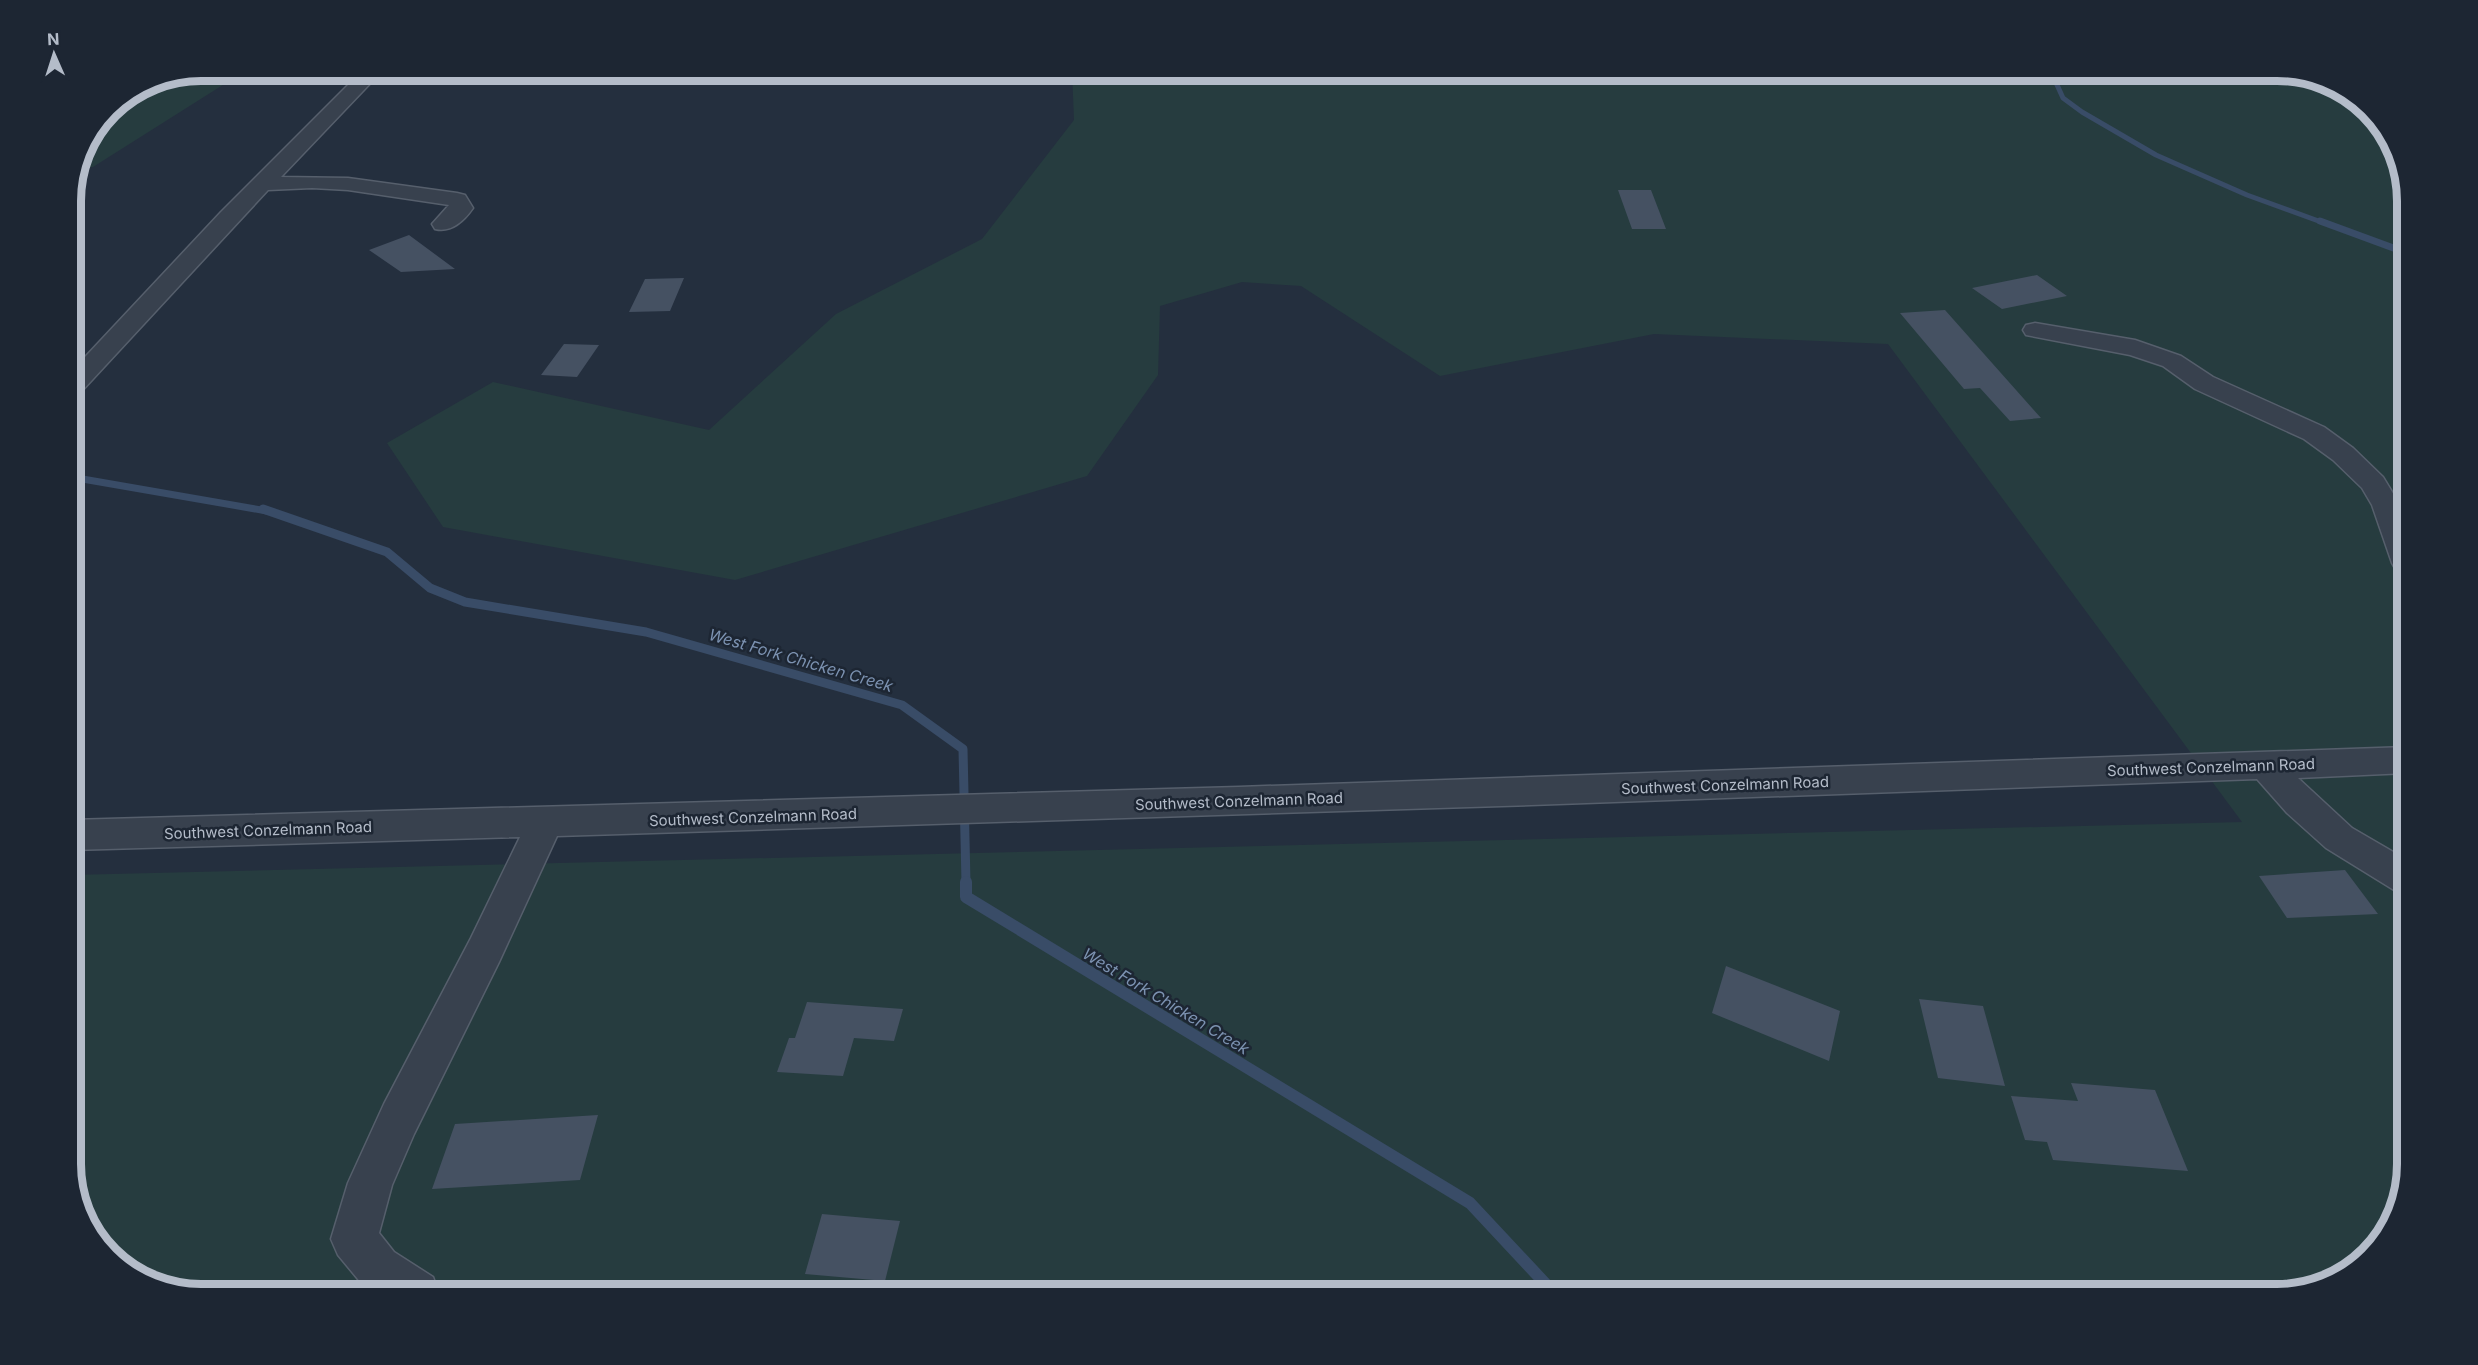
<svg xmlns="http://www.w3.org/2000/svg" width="2478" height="1365" font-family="Inter,sans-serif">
<rect width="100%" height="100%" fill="#242f3e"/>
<!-- green -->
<path fill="#263c3f" d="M201,71h44l-152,96 -17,3c9,-38 40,-74 75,-89 15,-7 35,-7 50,-10z
M1072,71h1205l58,13 51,45 21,64v971l-13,58 -45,51 -72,21h-2076l-58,-13 -50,-44 -22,-64v-298l2171,-53 -354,-478 -234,-10 -214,42 -139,-90 -59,-4 -82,24 -2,69 -71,101 -352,104 -292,-53 -56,-84 106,-61 216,48 127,-116 146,-75 92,-119z"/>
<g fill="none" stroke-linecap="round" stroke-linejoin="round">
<!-- stream-far3 -->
<path stroke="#394c67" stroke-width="5" d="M2053,76l10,22 19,14 74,43 91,40 77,28"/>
<!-- stream-far2 -->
<path stroke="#394c67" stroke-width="7" d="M2320,221l87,32
M71,477l196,34"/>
<!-- stream-far1 -->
<path stroke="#394c67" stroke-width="9" d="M263,509l124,43 43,36 35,14 181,30 256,73 61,44 3,134"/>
<!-- stream -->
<path stroke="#394c67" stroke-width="12" d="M966,882v15l504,306 85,91"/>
</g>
<!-- building -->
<path fill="#455162" d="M1618,190h33l15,39h-34z
M409,235l46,34 -54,3 -32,-22z
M2037,275l30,21 -65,13 -30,-21z
M684,278l-14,33 -41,1 16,-33z
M1945,310l96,108 -31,3 -30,-33 -16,1 -64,-76z
M564,344l35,1 -22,32 -36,-2z
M2345,870l33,44 -91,4 -28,-42z
M1726,966l114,45 -11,50 -117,-48z
M1919,999l64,7 22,80 -67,-8z
M807,1002l96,7 -9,32 -40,-3 -11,38 -66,-4 12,-34h6z
M2071,1083l84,7 33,81 -135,-11 -6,-18 -22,-2 -14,-44 67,5z
M598,1115l-18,65 -148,9 23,-65z
M822,1214l78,7 -15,60 -80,-7z"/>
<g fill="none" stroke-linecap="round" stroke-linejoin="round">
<!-- minor casing -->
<g stroke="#565f6c" stroke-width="3">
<path id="minor" d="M363,70h20l-102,107 67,1 109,15 8,2 8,13c-9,13 -22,25 -38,21l-3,-5 17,-19 -101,-15 -36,-2 -44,2 -188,203 -9,2v-23l150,-160z
M2035,323l100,17 46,16 32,21 111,50 29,21 30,29 17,28 7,18v50l-11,-3 -4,-7 -20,-58 -10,-17 -29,-28 -29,-21 -109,-50 -32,-23 -33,-11 -104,-20 -3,-5 3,-5z
M2407,747v26l-109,5 54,50 55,32v35l-13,-5 -68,-42 -39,-35 -30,-34 -726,26 -974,31 -58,126 -85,172 -22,51 -13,48 15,19 39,25 6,17h-63l-14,-10 -24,-29 -7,-16 17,-56 36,-79 87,-166 49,-101 -449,13v-30l1168,-33z"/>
</g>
<!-- minor -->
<use href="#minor" fill="#38414e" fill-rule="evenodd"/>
</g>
<g text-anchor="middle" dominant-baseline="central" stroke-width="5" stroke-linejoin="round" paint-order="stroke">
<!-- street labels -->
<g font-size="15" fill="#b4bcc9" stroke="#1d2633">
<text transform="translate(2211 767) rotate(-2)">Southwest Conzelmann Road</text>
<text transform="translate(1725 785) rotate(-2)">Southwest Conzelmann Road</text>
<text transform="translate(1239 801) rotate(-2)">Southwest Conzelmann Road</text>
<text transform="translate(753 817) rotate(-2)">Southwest Conzelmann Road</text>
<text transform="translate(268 830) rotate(-2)">Southwest Conzelmann Road</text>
</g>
<!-- water labels -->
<g font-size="16" font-style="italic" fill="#7c92b1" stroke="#1d2633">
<text transform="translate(801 660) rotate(16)">West Fork Chicken Creek</text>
<text transform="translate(1166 1001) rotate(31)">West Fork Chicken Creek</text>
</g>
</g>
<!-- crop -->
<path d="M0 0H2478V1365H0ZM201 81H2277A120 120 0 0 1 2397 201V1164A120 120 0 0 1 2277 1284H201A120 120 0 0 1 81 1164V201A120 120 0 0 1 201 81Z" fill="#1d2633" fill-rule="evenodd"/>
<path fill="none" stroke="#b4bcc9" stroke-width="8" d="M201 81H2277A120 120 0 0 1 2397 201V1164A120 120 0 0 1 2277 1284H201A120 120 0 0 1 81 1164V201A120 120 0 0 1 201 81Z"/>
<!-- north arrow -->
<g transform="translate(54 54) rotate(357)" stroke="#1d2633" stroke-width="4.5" paint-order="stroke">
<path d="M0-4.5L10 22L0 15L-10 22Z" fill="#b4bcc9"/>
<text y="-9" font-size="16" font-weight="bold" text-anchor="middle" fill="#b4bcc9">N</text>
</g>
</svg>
